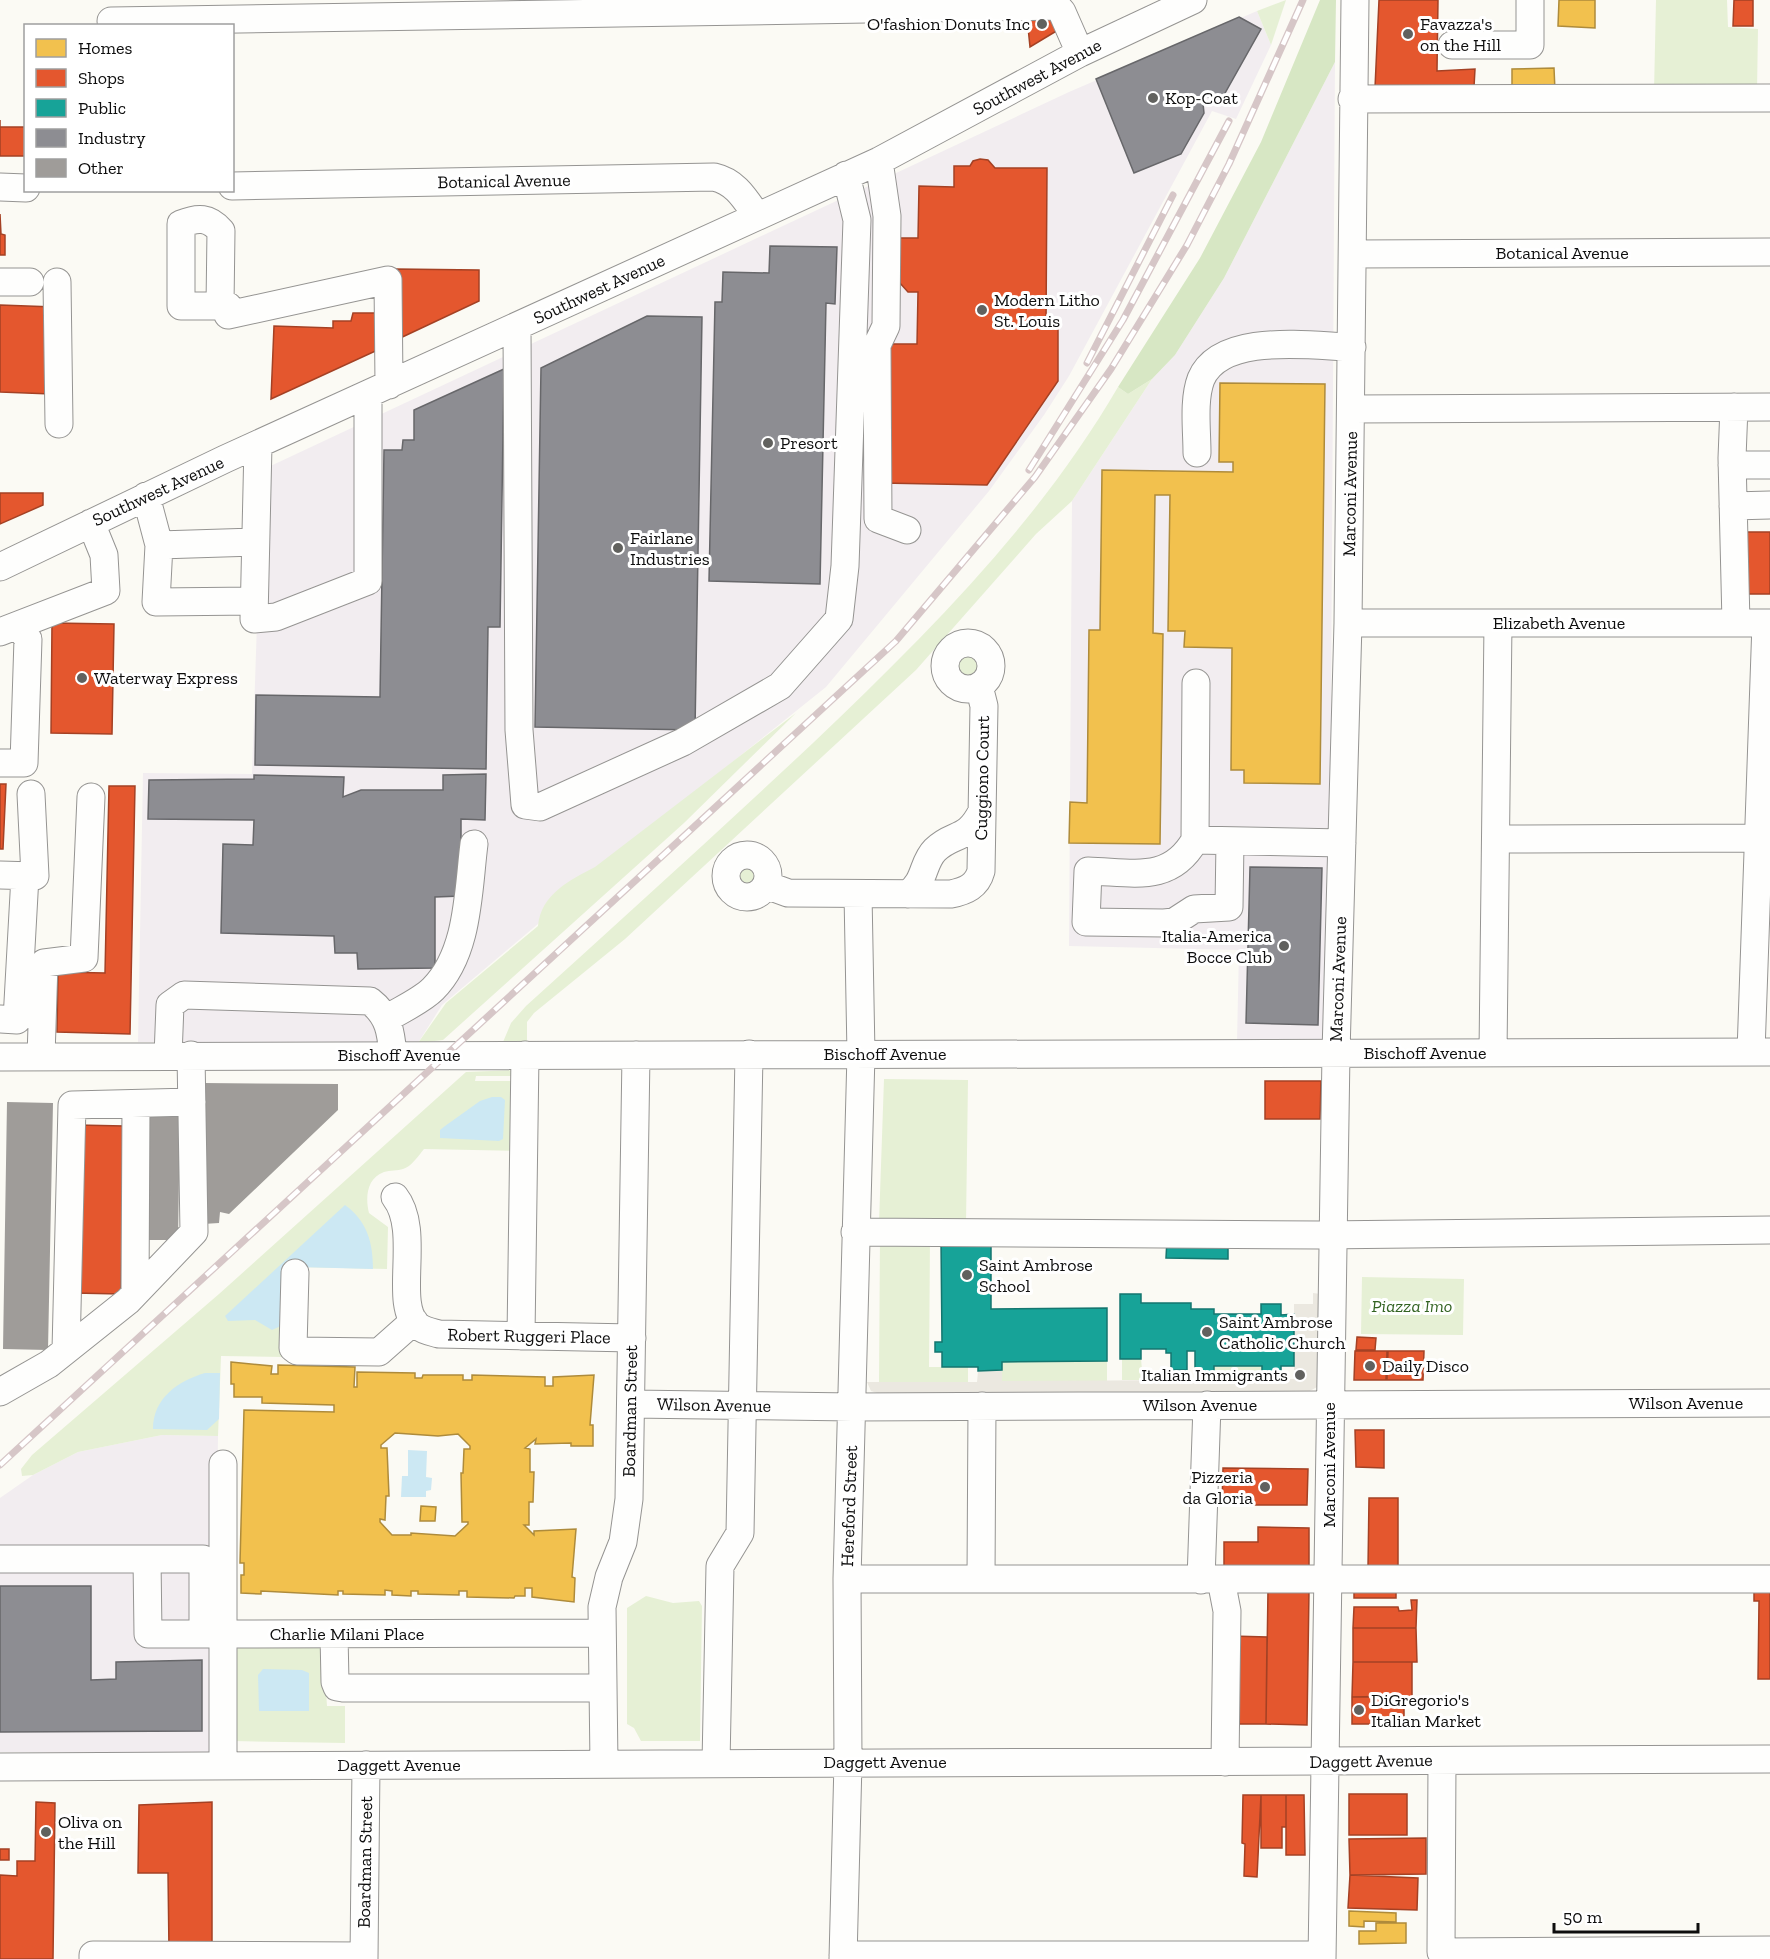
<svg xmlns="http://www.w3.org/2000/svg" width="1770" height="1959" font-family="'Zilla Slab',serif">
<rect width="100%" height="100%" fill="#fbfaf4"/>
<!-- industrial -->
<path fill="#f2edf0" d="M1257,11l14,34 -35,74 -24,-8 -143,265 -25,39 -55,76 -163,196 -146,117 -238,201 -24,38 -280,-1 5,-269 109,1 10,-304 807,-378z
M1335,62l-6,967 -5,9 -8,5 -79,-2 2,-91 -170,-4 3,-445 80,-122 23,-24 49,-77z
M162,1435l56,1 -4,317 -214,-1v-254l33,-23 45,-23z"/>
<!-- green -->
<path fill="#e6f0d5" d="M1286,0l-15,45 -14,-34z
M1656,0h71l1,27 30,2 -1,62 -103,1z
M1152,379l-80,122 -36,33 -120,136 -291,269 -91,74 -7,9v20h-24l8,-19 15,-17c96,-87 192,-174 287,-263 113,-108 226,-220 305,-356l10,7z
M955 666a12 12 0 1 1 24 0a12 12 0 1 1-24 0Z
M796,713l-112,110 -241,217 -25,3 28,-40 92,-77c3,-32 32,-46 57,-59z
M734 876a12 12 0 1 1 24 0a12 12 0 1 1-24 0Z
M517,1070v6h-41l-1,5h42l-1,70 -92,-2c-5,6 -13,18 -21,20 -5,2 -13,1 -19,3 -17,6 -19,25 -15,41l19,14 -1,42 -90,-2 -13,9 -1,81 -62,-1 -3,80 -56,-1 -84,17 -45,23 -11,1 -1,-7 11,-14 187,-161 247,-222z
M884,1079l84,1 -2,144 -87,-1z
M880,1237l50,1 -1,129h39v15h-89z
M1362,1277l102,2 -1,56 -102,-1z
M1122,1359h19l2,21h-21z
M1107,1361v20l-106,1 1,-20z
M1214,1366h48v13l-57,1v-7h9z
M646,1596l27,7 26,-2 3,5 -2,135h-59l-7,-13 -7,-4v-116z
M239,1647h84l4,59h18v37l-112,-2v-86z"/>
<!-- forest -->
<path fill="#d7e7c4" d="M1320,0h16l-1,62 -111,216 -49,77 -23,24 -24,15 -10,-7 82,-129 61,-116z"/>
<!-- plaza -->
<path fill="#ebe8e0" d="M1313,1293l8,1v91l-19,10 -422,-1 -9,-3 -4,-9h110l1,-11 24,-1v11l195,-1v-7h8v7l56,-1 1,-3h25v3h19v-9h-12v-66h19z"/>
<!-- water -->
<path fill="#cce8f3" d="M492,1097h9l4,3 -2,39 -4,2 -59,-3v-8l5,-4 35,-25z
M345,1205c22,16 28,37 28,64l-76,-2 -14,58 -11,5 -17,-10 -27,1 -3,-5z
M205,1373h15l-1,46 -12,11 -54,-1c0,-31 25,-48 52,-56z
M408,1450l19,1 -1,26 6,1 -1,12 -5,1v6h-25l1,-21h6z
M263,1669l39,1 7,3v38h-50l-1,-36z"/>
<!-- homes -->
<path fill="#f2c14e" stroke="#ae8b3b" stroke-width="1.5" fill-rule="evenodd" d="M1559,0h36v28l-37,-2z
M1554,68l1,23 -43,1v-23z
M1220,383l105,1 -5,400 -76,-1v-13h-13l1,-122 -48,-1 1,-16h-17l2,-136h-15l-2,138 10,1 -3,210 -91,-1 1,-41 17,1 2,-173h11l2,-160 131,2v-10h-14z
M231,1362l41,4 -1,8h7v-9l77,2 -1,20h3v-15l58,1v5h7l1,-3h40v5h9v-5l73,2v9h8v-9l41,-2 -4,50h3v21h-22v-3l-36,1 1,-5 -11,9 5,1v23h4l-1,30h-4v23h-5l10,10v-4l42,-2 -4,48 3,1 -1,24 -42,-5v-9h-7v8h-10l-1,2 -47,-1v-6h-8v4l-41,-1v-3h-7v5l-19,-1v-4l-7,-1v5l-42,-1v-3h-5v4l-77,-4v3l-20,-1v-18h3v-12h-4l4,-153 90,2v-7l-72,-2v-6h-28v-13h-3zM395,1433l43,3 20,-2 12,12v3h-6l-1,24h-2l1,49h6v2l-13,12 -44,-3v2h-19l-12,-13v-3l5,1 1,-24h3l-2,-48h-6v-3z
M421,1506l15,1 -1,14h-15z
M1349,1911l47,2v9l-32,-1v6l-15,-1z
M1376,1923h30v20l-47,1v-13h17z"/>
<!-- shops -->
<path fill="#e4572e" stroke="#a44124" stroke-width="1.5" d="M1379,0h59l-1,71 38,-2 -1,18 -99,1z
M1734,0h19v26h-20z
M1055,12l3,18 -28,17 -3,-30z
M0,120v7h26v29h-26z
M980,159l8,1 7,8h52l-1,160 12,1v52l-71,104 -105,-2 2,-139h33l1,-52h-10l-9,-10 1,-44h18l1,-52 35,1v-21h16l3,-5z
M0,214l1,20 4,1v20h-5z
M395,269l84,1v31l-83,39z
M0,305l54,2 -3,87 -51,-2z
M353,313h29v35l-111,51 3,-73 59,2v-7h18z
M0,493h43v12l-43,19z
M1746,532h24v62h-24z
M52,623l62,1 -2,110 -61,-1z
M0,784h6l-3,65h-3z
M109,786h26l-5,248 -73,-2 1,-60 47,1z
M1265,1081h56l-1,38h-55z
M77,1125l47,1 -3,168 -47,-1z
M1357,1337l19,1 -1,12h-19z
M1355,1351h32l-1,29h-32z
M1388,1351h36l-1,29h-36z
M1355,1430h29v38l-28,-1z
M1223,1468l85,1 -1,36h-85z
M1369,1498h29v70h-30z
M1258,1527l51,1v50l-85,-1v-35h34z
M1754,1584h16v95h-12l1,-78h-5z
M1354,1586h42v12h-42z
M1268,1590l41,1 -2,134 -41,-1z
M1411,1600h6l-1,28h-63l1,-21h44l1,4 13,-1z
M1353,1628h63l1,34h-64z
M1231,1636l36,1 -1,87h-37z
M1353,1662h59v35h-60z
M1404,1696v28h-52v-27z
M1349,1794h58v41h-58z
M1243,1795h18l-4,82 -13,-1 1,-32 -3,-1z
M1261,1795h25v32h-4v21h-21z
M1286,1795h18l1,60h-19z
M36,1802l19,1 -2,156h-53v-84l17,1v-15h18z
M212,1802v147l-43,1 -1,-77h-30l1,-68z
M1426,1838v36l-76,1 -1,-36z
M0,1849h9v11h-9z
M1350,1875l68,3 -1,32 -69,-2z"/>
<!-- public -->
<path fill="#17a398" stroke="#14766f" stroke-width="1.5" d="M1167,1239h61v20l-62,-1z
M991,1240v69l116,-1v53l-105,1v8l-24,1v-4h-36v-15h-7v-10h7l-1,-101z
M1120,1294h21v9h50v6h23v5h47v-10h20v11l13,-1v52h-13v10h-19v-10h-48v7h-19v-22h-8v19h-16v-17h-5v-4h-25v10h-21z"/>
<!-- industry -->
<path fill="#8d8d92" stroke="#67676a" stroke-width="1.5" d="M1239,17l22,12 -41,73 -18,-8 2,19 -23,41 -47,19 -38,-94z
M770,246l67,1 -2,57 -9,-1 -6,281 -111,-3 6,-279h7l1,-30 46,1z
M647,316l55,1 -7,413 -160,-3 6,-359z
M504,369l-4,258h-12l-2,142 -231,-4 1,-70 124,2 4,-247h18l1,-10h11v-30z
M486,774l-1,46 -24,-1v77l-26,1v71l-77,1 -1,-16h-22l-1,-17 -113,-3 2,-89 30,1 1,-25 -106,-1 1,-39 105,-1v-4l90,2 -1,20 18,-7h82v-15z
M1250,867l72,1 -4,157 -72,-2z
M0,1586h91v94l25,-1v-17l86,-2v71l-202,1z"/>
<!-- building -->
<path fill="#9f9c99" d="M203,1083l135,1v26l-109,104 -9,-2 -1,11 -16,1z
M7,1102l46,1 -5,247 -45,-1z
M144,1117h36l-2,123h-36z"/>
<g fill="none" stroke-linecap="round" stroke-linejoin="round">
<!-- minor casing -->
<g stroke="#959492" stroke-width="29">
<path id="minor" d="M111,21l946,-15 5,6 18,41
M1452,45h78v-45
M1352,99l418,-1
M879,161l8,55 -1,110 -9,19 1,174 29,11
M232,186l482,-9c22,5 31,22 43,39
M0,187l26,1
M1354,254l416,-2
M0,282h30
M57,282l2,142
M220,306l1,-75c-12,-14 -23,-14 -40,-7v82h47v9l160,-35 1,105
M517,327l2,403 6,75 15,2 143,-65 97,-56 59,-67 6,-53 12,-346 -11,-45
M1734,407l-2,51 4,165
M1351,409l419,-2
M258,445l-4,174 22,-2 92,-36v-187
M1197,453c0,-23 -4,-53 4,-74 20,-47 110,-33 151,-32
M1732,465h38
M146,496l13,49 -3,57 98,-1
M1733,506l37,-1
M159,545l96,-3
M0,567l225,-108 654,-298 201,-108 113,-53
M1348,623h422
M0,632l106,-41 -2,-36 -13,-32
M945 666a23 23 0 1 1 46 0a23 23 0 1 1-46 0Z
M1196,683l-1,157 147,3
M0,763h24l4,-124 -10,-14
M1496,839l263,-1
M1195,840c-25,44 -63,32 -107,31l-2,51 78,1 10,-1 20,-13 35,-2 1,-66
M726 876a21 21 0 1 1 42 0a21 21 0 1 1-42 0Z
M0,875l35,1 -4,-82
M766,885l22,8 163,1c15,-3 26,-8 30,-23l3,-165 -5,-20
M908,894c18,-13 14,-31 27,-44 18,-18 32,-8 47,-39
M0,1019l17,1 8,-144
M386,1019c14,-9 35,-18 47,-30 36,-36 35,-98 41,-145
M1751,1052l15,-429
M1493,1053l5,-430
M168,1056l2,-51 14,-10 186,6c19,15 21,31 23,54
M0,1057l1770,-5
M41,1057l3,-94 40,-5 7,-161
M395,1197c27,34 -3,108 23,129 6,5 14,6 21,8l193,4
M855,1232l466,3 449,-5
M295,1273l-2,75 4,3 82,1 35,-31
M135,1293l1,-189
M521,1336l4,-281
M66,1350l6,-245 120,-3
M0,1392l49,-28 79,-63 66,-69 -3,-177
M631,1404l222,3 917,-4
M0,1559h203v75
M147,1559l1,75h75v-170
M847,1579h923
M981,1579l1,-173
M1201,1580l6,-175
M1221,1580l6,31 -2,151
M334,1634l1,48 2,5 6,1h260
M1442,1761l-1,191 329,-2
M716,1763l4,-197 20,-33 9,-479
M604,1764l-2,-157 7,-30 14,-35 6,-43 7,-444
M223,1766v-132l379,-1
M0,1767l1770,-8
M843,1955h479
M93,1959v-4l271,1
M364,1959l2,-194
M843,1959l5,-197 -1,-183 14,-525 -3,-160
M1322,1959l14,-906 12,-430 7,-623"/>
</g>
<!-- minor -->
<use href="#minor" stroke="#fefefd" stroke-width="27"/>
<!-- rail casing -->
<g stroke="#d6c6c7" stroke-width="7">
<path id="rail" d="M1087,363l86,-168
M1029,470l94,-150 106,-199
M0,1465l896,-824 139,-164 76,-108 76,-124 42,-81 74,-164"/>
</g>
<!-- rail -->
<use href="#rail" stroke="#fff" stroke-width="4.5" stroke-dasharray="14" stroke-linecap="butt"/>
</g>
<!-- markers -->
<g fill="#61615e" stroke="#fff" stroke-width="2">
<circle cx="1042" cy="24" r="6"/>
<circle cx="1408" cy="34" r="6"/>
<circle cx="1153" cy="98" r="6"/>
<circle cx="982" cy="310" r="6"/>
<circle cx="768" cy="443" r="6"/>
<circle cx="618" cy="548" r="6"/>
<circle cx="82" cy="678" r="6"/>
<circle cx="1284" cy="946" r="6"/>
<circle cx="967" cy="1275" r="6"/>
<circle cx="1207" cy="1332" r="6"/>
<circle cx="1370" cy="1366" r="6"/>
<circle cx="1300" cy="1375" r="6"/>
<circle cx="1265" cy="1487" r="6"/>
<circle cx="1359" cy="1710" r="6"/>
<circle cx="46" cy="1832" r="6"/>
</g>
<g text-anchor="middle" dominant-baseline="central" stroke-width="6" stroke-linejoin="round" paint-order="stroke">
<!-- poi labels -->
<g font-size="18" fill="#0e0e0e" stroke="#fff" text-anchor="start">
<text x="1030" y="24" text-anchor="end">O'fashion Donuts Inc</text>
<text x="1420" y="24">Favazza's<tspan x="1420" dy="21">on the Hill</tspan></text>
<text x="1165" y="98">Kop-Coat</text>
<text x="994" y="300">Modern Litho<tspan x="994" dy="21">St. Louis</tspan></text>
<text x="780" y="443">Presort</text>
<text x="630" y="538">Fairlane<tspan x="630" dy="21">Industries</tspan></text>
<text x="94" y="678">Waterway Express</text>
<text x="1272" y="936" text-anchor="end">Italia-America<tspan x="1272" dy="21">Bocce Club</tspan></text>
<text x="979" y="1265">Saint Ambrose<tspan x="979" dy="21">School</tspan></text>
<text x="1219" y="1322">Saint Ambrose<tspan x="1219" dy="21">Catholic Church</tspan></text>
<text x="1382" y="1366">Daily Disco</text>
<text x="1288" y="1375" text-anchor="end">Italian Immigrants</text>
<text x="1253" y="1477" text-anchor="end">Pizzeria<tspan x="1253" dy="21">da Gloria</tspan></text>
<text x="1371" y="1700">DiGregorio's<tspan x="1371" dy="21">Italian Market</tspan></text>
<text x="58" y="1822">Oliva on<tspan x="58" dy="21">the Hill</tspan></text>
</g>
<!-- street labels -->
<g font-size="18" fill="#0e0e0e" stroke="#fff">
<text transform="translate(1037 77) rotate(-28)">Southwest Avenue</text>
<text transform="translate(504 181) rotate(-1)">Botanical Avenue</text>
<text x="1562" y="253">Botanical Avenue</text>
<text transform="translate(599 289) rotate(-25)">Southwest Avenue</text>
<text transform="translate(158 491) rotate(-25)">Southwest Avenue</text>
<text transform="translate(1350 494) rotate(-89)">Marconi Avenue</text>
<text x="1559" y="623">Elizabeth Avenue</text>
<text transform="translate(982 778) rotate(-89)">Cuggiono Court</text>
<text transform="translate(1338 979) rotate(-88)">Marconi Avenue</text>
<text x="1425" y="1053">Bischoff Avenue</text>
<text x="885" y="1054">Bischoff Avenue</text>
<text x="399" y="1055">Bischoff Avenue</text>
<text transform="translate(529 1336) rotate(1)">Robert Ruggeri Place</text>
<text x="1686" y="1403">Wilson Avenue</text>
<text transform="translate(714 1405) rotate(1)">Wilson Avenue</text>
<text x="1200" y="1405">Wilson Avenue</text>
<text transform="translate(630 1411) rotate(-89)">Boardman Street</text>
<text transform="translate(1329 1465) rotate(-90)">Marconi Avenue</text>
<text transform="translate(849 1506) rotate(-88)">Hereford Street</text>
<text x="347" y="1634">Charlie Milani Place</text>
<text transform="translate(1371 1761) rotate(-1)">Daggett Avenue</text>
<text x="885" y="1762">Daggett Avenue</text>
<text x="399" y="1765">Daggett Avenue</text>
<text transform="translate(365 1862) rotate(-89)">Boardman Street</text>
</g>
<!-- park labels -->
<g font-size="18" font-style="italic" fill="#336322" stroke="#fff">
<text x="1412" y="1306">Piazza Imo</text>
</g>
</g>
<!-- legend -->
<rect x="24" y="24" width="210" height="168" fill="#ffffff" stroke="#9f9f9f" stroke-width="1.5"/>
<rect x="36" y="39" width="30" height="18" fill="#f2c14e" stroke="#9f9f9f" stroke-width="1.5"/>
<text x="78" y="54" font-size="18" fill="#0e0e0e">Homes</text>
<rect x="36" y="69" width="30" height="18" fill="#e4572e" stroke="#9f9f9f" stroke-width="1.5"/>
<text x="78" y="84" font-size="18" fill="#0e0e0e">Shops</text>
<rect x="36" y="99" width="30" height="18" fill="#17a398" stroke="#9f9f9f" stroke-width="1.5"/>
<text x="78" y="114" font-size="18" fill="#0e0e0e">Public</text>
<rect x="36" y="129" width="30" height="18" fill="#8d8d92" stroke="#9f9f9f" stroke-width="1.5"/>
<text x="78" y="144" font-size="18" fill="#0e0e0e">Industry</text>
<rect x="36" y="159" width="30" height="18" fill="#9f9c99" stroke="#9f9f9f" stroke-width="1.5"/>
<text x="78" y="174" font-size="18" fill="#0e0e0e">Other</text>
<!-- scale -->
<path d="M1554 1923v9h144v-9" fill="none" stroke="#0e0e0e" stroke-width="3"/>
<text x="1563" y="1923" font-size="18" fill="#0e0e0e" stroke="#ffffff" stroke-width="4.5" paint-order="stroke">50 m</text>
</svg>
